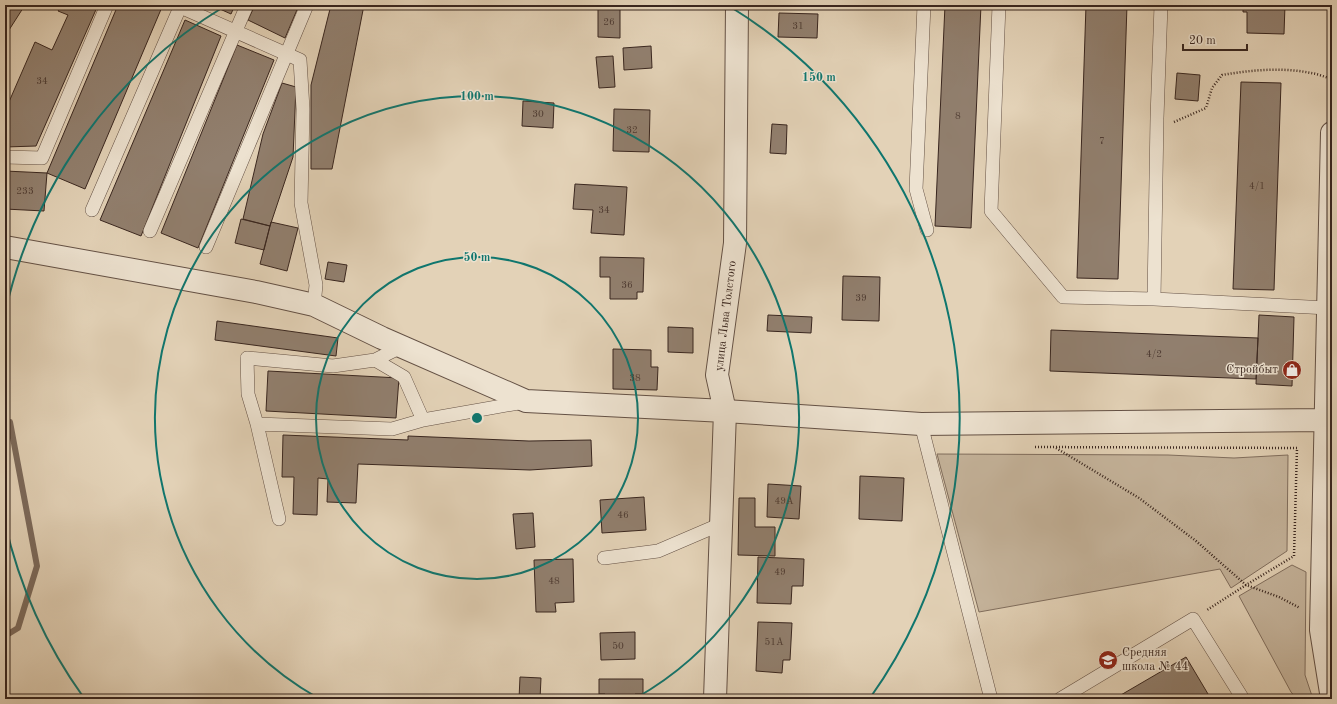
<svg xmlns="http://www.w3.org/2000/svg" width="1337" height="704" font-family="'Old Standard TT',serif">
<rect width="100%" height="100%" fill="#e3d2b7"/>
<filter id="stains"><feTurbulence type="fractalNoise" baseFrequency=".005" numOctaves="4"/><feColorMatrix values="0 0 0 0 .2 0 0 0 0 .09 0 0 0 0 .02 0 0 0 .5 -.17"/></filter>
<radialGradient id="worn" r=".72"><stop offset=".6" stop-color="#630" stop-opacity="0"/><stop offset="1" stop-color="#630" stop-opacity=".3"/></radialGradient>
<!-- green -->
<path fill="#c6b59d" stroke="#806e5e" d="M937,454l231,1 66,3 54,-3 -1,96 -56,37 -11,-19 -241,43z
M1292,565l14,7 -1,103 8,24h-16l-6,-7 -52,-96z"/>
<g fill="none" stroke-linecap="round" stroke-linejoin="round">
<!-- stream -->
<path stroke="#7c6a5b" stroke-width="6" d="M5,636l13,-8 19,-62 -27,-144"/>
</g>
<!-- building -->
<path fill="#917f6e" stroke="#39261f" d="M5,5h20l-16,25 -4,-3z
M62,5h36l-62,141 -31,1v-36l30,-69 17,8 16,-35 -10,-4z
M118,5h38l6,2 -77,182 -38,-16z
M211,5h24l-4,9z
M255,5h44l-14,33 -37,-18z
M331,5h33l-32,164h-21v-84z
M945,5h36l-10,223 -36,-2z
M1086,5h41l-9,274 -41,-1z
M1243,5h42l-1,29 -37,-1v-21h-4z
M598,7h22v31l-22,-1z
M779,13l39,1 -1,24 -39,-1z
M185,20l36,16 -80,200 -41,-16z
M237,45l37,15 -76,188 -37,-15z
M651,46l1,22 -28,2 -1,-22z
M613,56l2,31 -16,1 -3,-31z
M1177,73l23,2 -2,26 -23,-2z
M1241,82l40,1 -7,207 -41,-1z
M282,83l14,4 -3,70 -23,69 -27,-7 20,-85z
M523,101l31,2 -1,25 -31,-2z
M614,109l36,1 -1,42 -36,-1z
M772,124l15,1 -1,29 -16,-1z
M5,171l42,2 -3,38 -39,-2z
M575,184l52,3 -3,48 -33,-2 2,-23 -20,-1z
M241,219l29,7 -6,24 -29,-7z
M271,222l27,6 -11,43 -27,-7z
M600,257l44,1 -1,34h-6v7h-27v-22h-10z
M328,262l19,3 -3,17 -19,-3z
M843,276l37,1 -1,44 -37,-1z
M768,315l44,2 -1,16 -44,-2z
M1259,315l35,2 -2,69 -36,-2z
M217,321l121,17 -2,18 -121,-16z
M668,327l25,1v25l-25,-1z
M1051,330l207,8 -2,41 -206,-8z
M613,349l38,1v17h7l-1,23 -44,-1z
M268,371l131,7 -3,40 -130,-7z
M283,435l125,5v-4l121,5 62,-1 1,26 -62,4 -172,-6 -2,39 -29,-1 1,-23 -10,-1 -1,37 -24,-1 1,-37h-12z
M860,476l44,2 -2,43 -43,-2z
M768,484l33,2 -2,33 -32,-2z
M644,497l2,33 -44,3 -2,-33z
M739,498h16v29h20v29l-37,-1z
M533,513l2,34 -19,2 -3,-35z
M758,557l46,2 -1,27h-11l-1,18 -34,-1z
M573,559l1,43 -19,1 1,9h-20l-2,-52z
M758,622l34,1 -2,37h-7l-1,13 -26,-2z
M635,632v27l-34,1 -1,-27z
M1186,657l25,42h-97z
M520,677l21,1 -1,21h-21z
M599,679h44v15h-8v5h-30v-5h-6z"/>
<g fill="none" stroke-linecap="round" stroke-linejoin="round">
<!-- service casing -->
<g stroke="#645145" stroke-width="14">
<path id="service" d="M176,5l124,55 3,49 -2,94 15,82 -2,20
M924,5l-8,184 11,41
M999,5l-8,206 72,86 91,2
M1161,5l-4,113 -3,181 174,9
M5,157l37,1 65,-153
M92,210l89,-205
M150,231l97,-226
M206,247l101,-242
M375,360l29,17 19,43
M257,424l135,5 31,-9 101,-18
M921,424l70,275
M279,519l-22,-95 -9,-30 -1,-36 86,8 42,-6 26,-13
M604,558l54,-7 63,-27
M1060,699l133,-80 50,80"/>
</g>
<!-- minor casing -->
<g stroke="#645145" stroke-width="24">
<path id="minor" d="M1332,133l-11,497 11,69
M725,411l196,13 405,-4"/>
</g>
<!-- tertiary casing -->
<g stroke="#645145" stroke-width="24">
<path id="tertiary" d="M5,247l251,45 58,13 68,33 144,63 199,10
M715,699l10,-288 -8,-36 18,-132 2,-238"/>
</g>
<!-- path -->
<path stroke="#39261f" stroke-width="2.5" stroke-dasharray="1 2" stroke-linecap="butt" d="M1174,122l32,-14 6,-20 10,-13c29,-5 60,-8 89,-2 7,1 14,4 21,6
M1035,447l262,1 -3,108 -48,29 -39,25
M1056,448l83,50 57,43 50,44 33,12 21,11"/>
<!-- service -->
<use href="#service" stroke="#ede2d0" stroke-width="13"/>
<!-- minor -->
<use href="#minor" stroke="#ede2d0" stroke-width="22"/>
<!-- tertiary -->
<use href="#tertiary" stroke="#ede2d0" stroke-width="22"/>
</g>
<!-- distance rings -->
<g fill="none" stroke="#0f766e" stroke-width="2">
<circle cx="477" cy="418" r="161"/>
<path d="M318 698A322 322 0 1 1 636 698"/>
<path d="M84 698A483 483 0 0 1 5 523M5 313A483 483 0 0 1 225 6M729 6A483 483 0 0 1 870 698"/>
</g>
<!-- icons -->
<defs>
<g id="shop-disc" transform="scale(1)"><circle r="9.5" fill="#8f2418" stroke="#ede2d0"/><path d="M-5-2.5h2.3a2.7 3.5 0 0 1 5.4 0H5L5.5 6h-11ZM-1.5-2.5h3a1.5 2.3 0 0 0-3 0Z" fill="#fff"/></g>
<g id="school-disc" transform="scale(1)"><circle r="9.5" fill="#8f2418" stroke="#ede2d0"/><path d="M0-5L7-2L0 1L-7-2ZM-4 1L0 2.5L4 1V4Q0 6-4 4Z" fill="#fff"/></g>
</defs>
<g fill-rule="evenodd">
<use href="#shop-disc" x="1292" y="370"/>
<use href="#school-disc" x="1108" y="660"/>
</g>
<g text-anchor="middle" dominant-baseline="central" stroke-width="3" stroke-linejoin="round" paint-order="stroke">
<!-- number labels -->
<g font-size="10" fill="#4f3c33">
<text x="609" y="22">26</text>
<text x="798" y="26">31</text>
<text x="42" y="81">34</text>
<text x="538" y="114">30</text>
<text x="958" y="116">8</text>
<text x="632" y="130">32</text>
<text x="1102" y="141">7</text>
<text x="1257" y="186">4/1</text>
<text x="25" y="191">233</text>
<text x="604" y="210">34</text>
<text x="627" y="285">36</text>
<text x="861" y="298">39</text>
<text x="1154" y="354">4/2</text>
<text x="635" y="378">38</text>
<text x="784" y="501">49А</text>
<text x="623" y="515">46</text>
<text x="780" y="572">49</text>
<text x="554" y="581">48</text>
<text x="774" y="642">51А</text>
<text x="618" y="646">50</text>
</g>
<!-- street labels -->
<g font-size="12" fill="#39261f" stroke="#ede2d0">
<text transform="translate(726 316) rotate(-83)">улица Льва Толстого</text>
</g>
<!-- poi labels -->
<g font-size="12" fill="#39261f" stroke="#ede2d0" text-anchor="end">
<text x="1278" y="370">Стройбыт</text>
<text x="1122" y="653" text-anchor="start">Средняя<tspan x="1122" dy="14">школа № 44</tspan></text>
</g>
</g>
<circle cx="477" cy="418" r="6" fill="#0f766e" stroke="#ede2d0" stroke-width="2"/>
<g font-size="12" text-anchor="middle" font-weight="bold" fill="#0f766e" stroke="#ede2d0" stroke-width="3" stroke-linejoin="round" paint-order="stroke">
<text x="819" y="81">150 m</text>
<text x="477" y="100">100 m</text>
<text x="477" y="261">50 m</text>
</g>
<!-- margin -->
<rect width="1337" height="704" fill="none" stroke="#e3d2b7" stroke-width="20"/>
<rect x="6" y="6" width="1325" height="692" fill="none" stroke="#39261f" stroke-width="2"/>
<rect x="10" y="10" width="1317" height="684" fill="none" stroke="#39261f"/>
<!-- scale -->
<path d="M1183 44v6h64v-6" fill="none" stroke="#39261f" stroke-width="2"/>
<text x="1189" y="44" font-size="12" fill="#39261f" stroke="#ede2d0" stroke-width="3" paint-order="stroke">20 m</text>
<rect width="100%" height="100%" filter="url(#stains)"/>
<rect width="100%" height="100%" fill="url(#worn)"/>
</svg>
